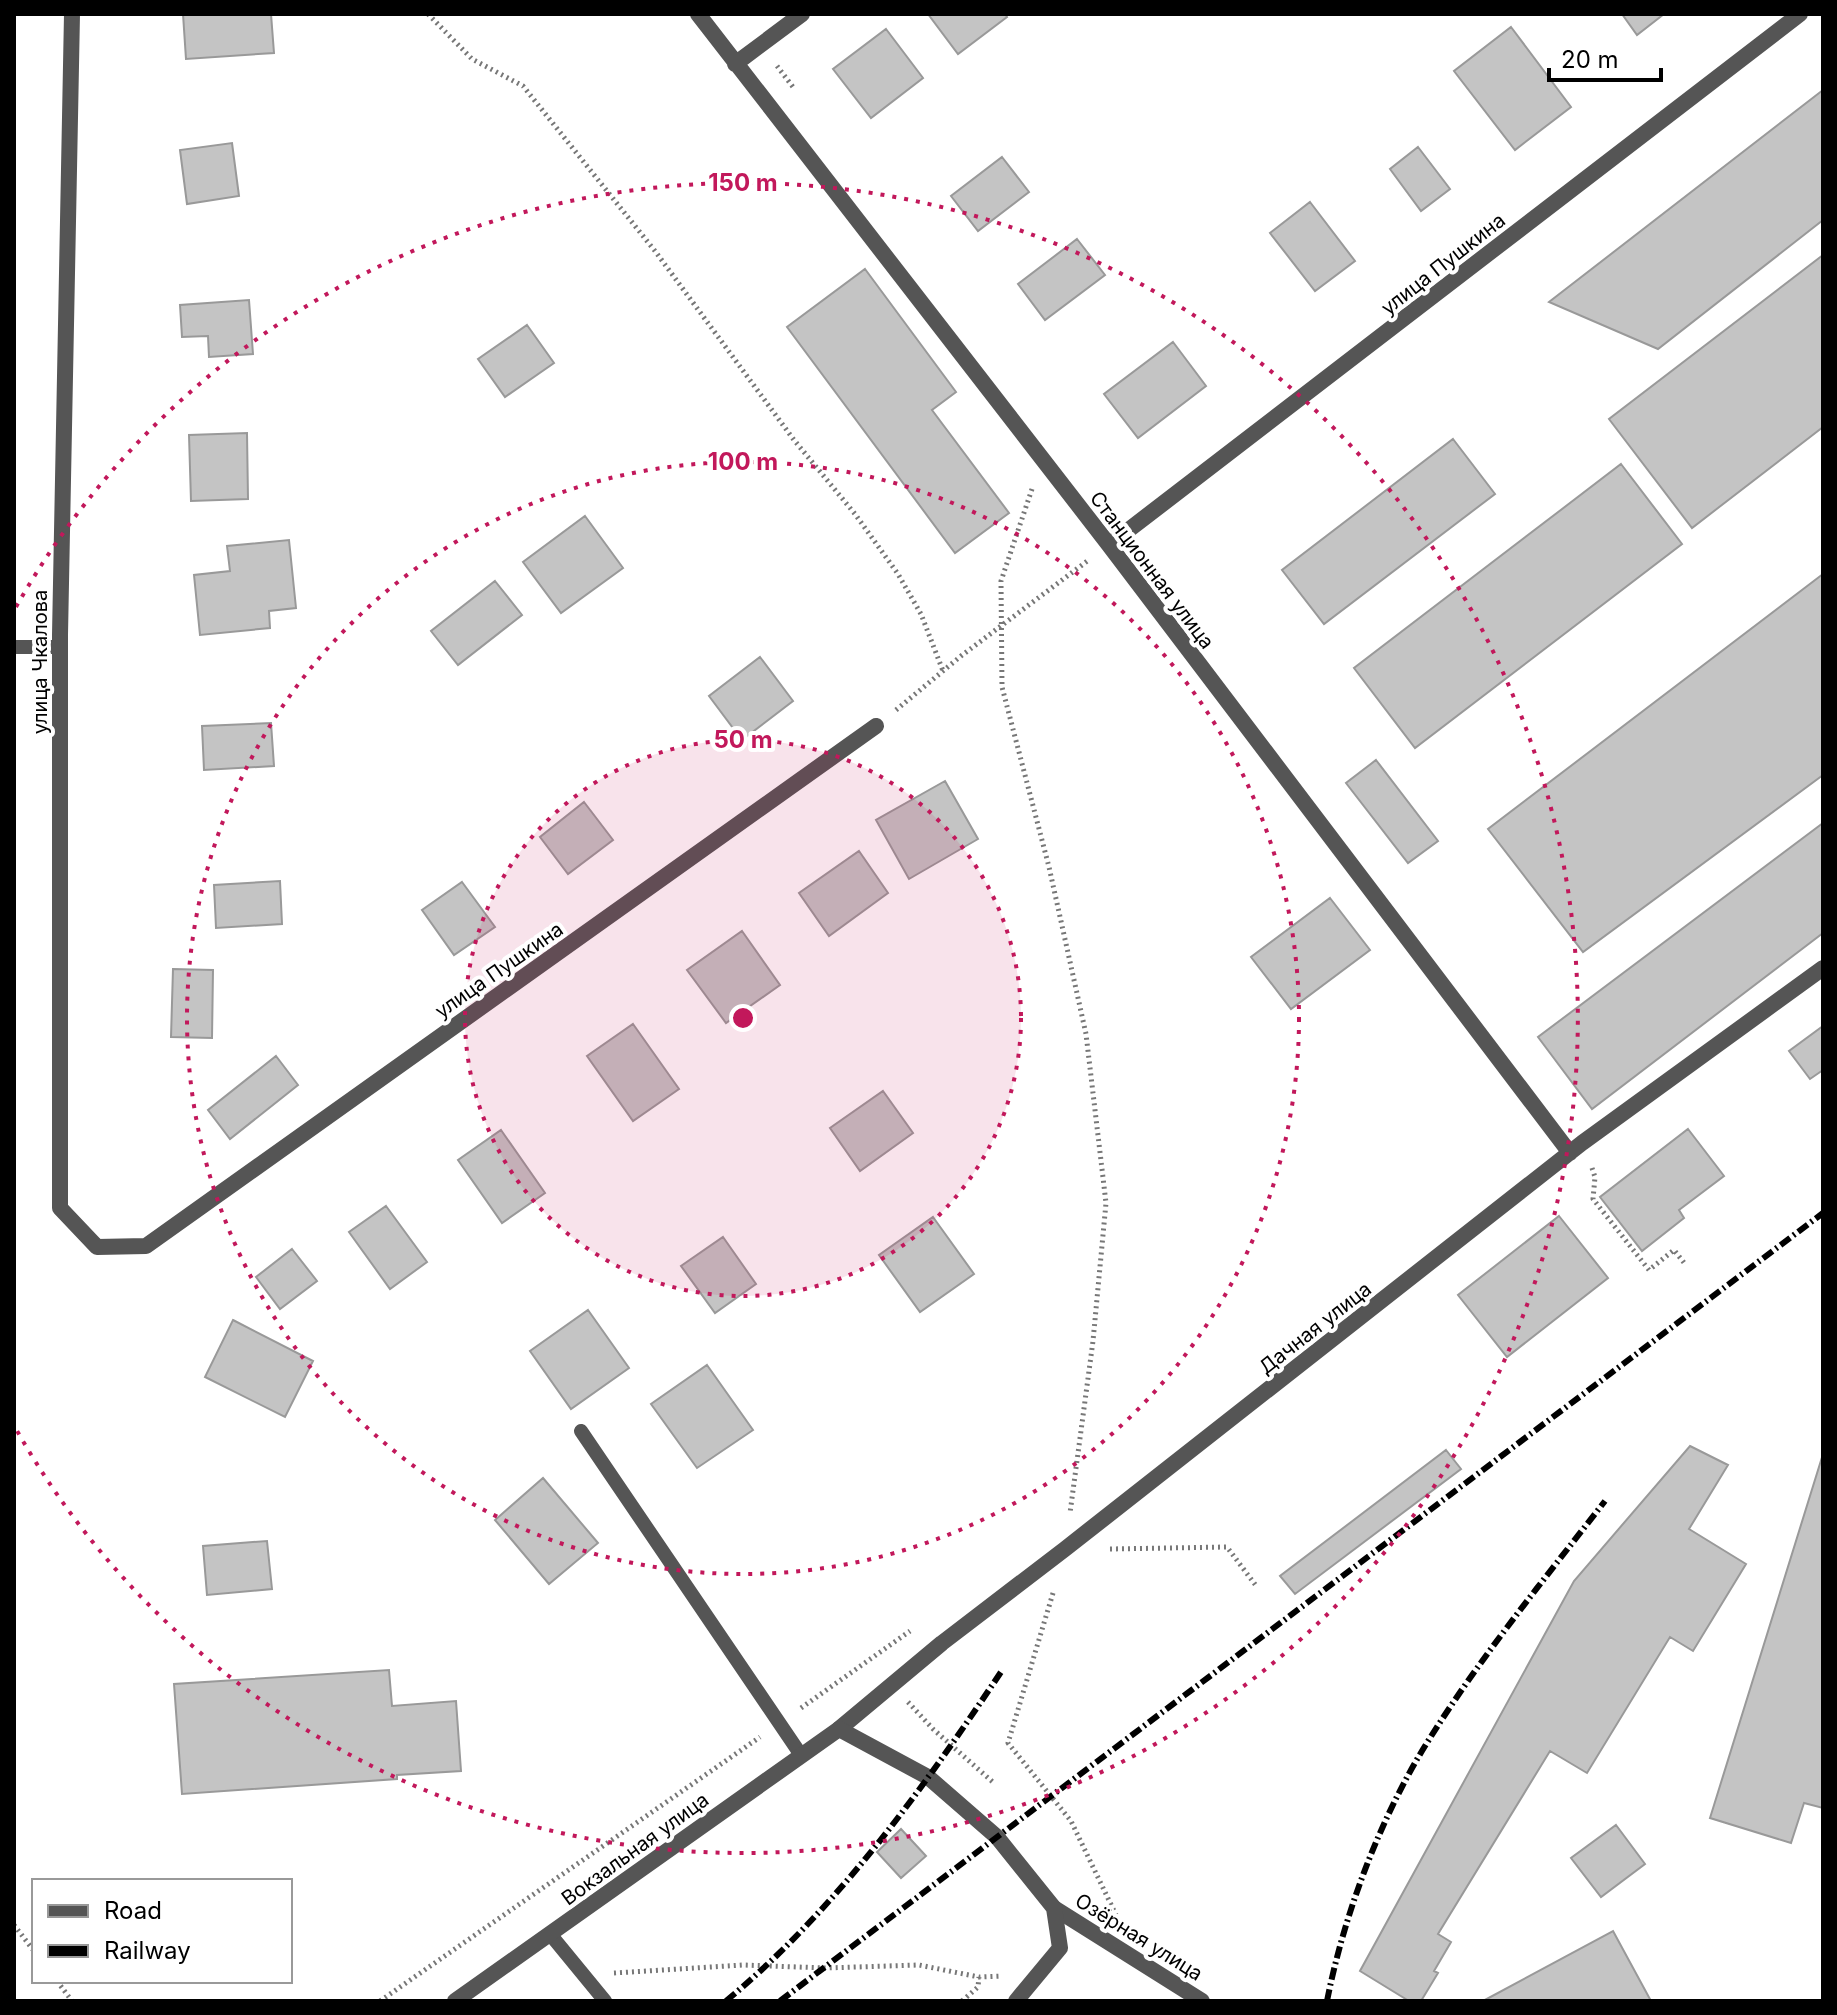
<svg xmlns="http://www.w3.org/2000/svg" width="1837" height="2015" font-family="Inter,sans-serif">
<rect width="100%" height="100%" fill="#fff"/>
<!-- building -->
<path fill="#c4c4c4" stroke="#999" stroke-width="2" d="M183,14h88l3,39 -88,6z
M928,14h77l2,3 -49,37z
M1622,14h42l-27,21z
M1511,27l60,80 -56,43 -61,-79z
M886,29l37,49 -52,40 -38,-49z
M1823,90v130l-165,129 -109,-47z
M232,143l7,53 -52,8 -7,-54z
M1418,147l32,42 -29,22 -31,-42z
M1002,157l27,35 -51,39 -27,-35z
M1310,202l45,59 -40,30 -45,-58z
M1077,239l28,36 -60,45 -27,-36z
M1823,255v172l-131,101 -83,-109z
M865,269l91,123 -24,18 77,103 -54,40 -168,-226z
M249,300l4,54 -44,3 -1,-21 -26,1 -2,-32z
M527,325l27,38 -49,34 -27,-38z
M1173,342l33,44 -68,52 -34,-44z
M247,433l1,66 -57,2 -2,-66z
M1453,439l42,55 -171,130 -42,-54z
M1621,464l61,80 -267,204 -61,-80z
M585,516l38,52 -62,45 -38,-51z
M289,540l7,68 -27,3 1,17 -70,7 -6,-60 36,-4 -3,-25z
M1823,574v201l-240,177 -95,-123z
M495,581l27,34 -64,50 -27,-34z
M760,657l33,44 -51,39 -33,-44z
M271,723l3,43 -70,4 -2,-44z
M1376,760l62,81 -30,22 -62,-80z
M945,781l33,58 -69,40 -33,-59z
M584,802l29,38 -45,34 -28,-37z
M1823,823v110l-231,176 -54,-72z
M859,851l29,42 -59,43 -30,-43z
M280,881l2,43 -66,4 -2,-43z
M462,882l33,45 -41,28 -32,-45z
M1330,898l40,52 -79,59 -40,-52z
M742,931l38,54 -54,38 -39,-53z
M173,969l40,1 -1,68 -41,-1z
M633,1024l46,65 -46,32 -46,-65z
M1823,1026v44l-13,9 -21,-28z
M276,1056l22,29 -68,54 -22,-29z
M883,1091l30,42 -53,38 -30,-43z
M1688,1129l36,47 -45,34 5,8 -42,33 -42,-54z
M501,1130l44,63 -43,30 -44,-63z
M386,1206l41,56 -37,27 -41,-57z
M1559,1216l49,62 -101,79 -49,-62z
M933,1217l41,57 -54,38 -41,-57z
M723,1237l33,47 -41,29 -34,-47z
M292,1249l25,32 -37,28 -24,-32z
M588,1310l41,58 -58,41 -41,-58z
M233,1320l80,41 -28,56 -80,-40z
M707,1365l46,65 -56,38 -46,-64z
M1690,1446l38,19 -39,64 57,35 -53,87 -23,-14 -83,136 -37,-22 -112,183 13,8 -17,29 4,2 -17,28h-12l-49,-30 214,-390z
M1446,1450l15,19 -166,125 -15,-18z
M1823,1454v354l-19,-5 -13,40 -81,-25z
M543,1478l55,65 -49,41 -54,-64z
M267,1541l5,48 -65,6 -4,-49z
M389,1670l3,36 64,-5 5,70 -64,4v4l-215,15 -8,-110z
M1616,1825l29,39 -44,33 -30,-39z
M901,1829l25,27 -25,22 -24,-26z
M1613,1931l38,70h-168z"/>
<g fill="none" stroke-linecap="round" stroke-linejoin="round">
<!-- path -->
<path stroke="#777" stroke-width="5" stroke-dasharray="2 4" stroke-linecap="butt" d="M428,14l44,45 51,27 132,165 139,189 61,74 43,60 23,40 22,57
M777,66l16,21
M1032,489l-31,92 1,106 47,180 37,167 20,169 -13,138 -23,172
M896,710l65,-54 129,-97
M1592,1168l3,9 -2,22 56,71 25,-20 11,14
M1110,1549l117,-2 30,40
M1053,1593l-45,150 63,78 45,94
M908,1702l25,27 62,55
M801,1708l109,-77
M14,1925l20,26
M614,1973l129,-8 82,3 94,-3 60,12 23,-1
M57,1981l15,20
M380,2001l380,-264
M962,2001l16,-14 1,-10"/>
<!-- service -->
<path stroke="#555" stroke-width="14" d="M14,647h46
M581,1431l220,324
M550,1934l55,67"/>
<!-- minor -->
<path stroke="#555" stroke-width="16" d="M72,14l-12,621v573l37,39 49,-1 730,-520
M698,14l411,531 461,608
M735,64l67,-50
M1109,545l691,-531
M839,1729l103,-86 123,-94 517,-406 241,-175
M1054,1908l148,93"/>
<!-- tertiary -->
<path stroke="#555" stroke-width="16" d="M455,2001l384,-272 89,48 69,60 57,71 6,40 -44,53"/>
<!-- rail -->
<path stroke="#000" stroke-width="6" stroke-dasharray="12 4 2 4" stroke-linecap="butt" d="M726,2001c111,-92 197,-212 277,-332
M780,2001l1043,-788
M1327,2001c17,-86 52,-180 98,-255 53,-86 118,-165 180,-245"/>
</g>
<!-- distance rings -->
<circle cx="743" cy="1018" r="278" fill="#c2185b" fill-opacity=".12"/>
<g fill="none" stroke="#c2185b" stroke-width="4" stroke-dasharray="4 8">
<circle cx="743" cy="1018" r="278"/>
<circle cx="743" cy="1018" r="556"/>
<path d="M16 607A835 835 0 1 1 16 1429"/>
</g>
<g text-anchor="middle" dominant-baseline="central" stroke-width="8" stroke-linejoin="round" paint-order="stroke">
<!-- street labels -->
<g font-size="20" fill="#000" stroke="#fff">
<text transform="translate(1443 264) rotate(-38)">улица Пушкина</text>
<text transform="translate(1152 570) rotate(53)">Станционная улица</text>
<text transform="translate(40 662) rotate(-90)">улица Чкалова</text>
<text transform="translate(499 970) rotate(-35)">улица Пушкина</text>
<text transform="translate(1315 1328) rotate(-38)">Дачная улица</text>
<text transform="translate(635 1849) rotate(-36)">Вокзальная улица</text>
<text transform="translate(1139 1937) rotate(32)">Озёрная улица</text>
</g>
</g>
<circle cx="743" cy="1018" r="12" fill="#c2185b" stroke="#fff" stroke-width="4"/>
<g font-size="24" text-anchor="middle" font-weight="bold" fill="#c2185b" stroke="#fff" stroke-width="8" stroke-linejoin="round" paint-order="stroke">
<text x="743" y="191">150 m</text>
<text x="743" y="470">100 m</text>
<text x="743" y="748">50 m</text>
</g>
<!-- border -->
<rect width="1837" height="2015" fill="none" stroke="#000000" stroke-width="32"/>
<!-- legend -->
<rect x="32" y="1879" width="260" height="104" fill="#ffffff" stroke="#999999" stroke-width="2"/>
<rect x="48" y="1905" width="40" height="12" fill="#555555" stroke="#999999" stroke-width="2"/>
<text x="104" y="1919" font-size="24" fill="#000000">Road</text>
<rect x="48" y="1945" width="40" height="12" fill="#000000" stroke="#999999" stroke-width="2"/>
<text x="104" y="1959" font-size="24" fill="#000000">Railway</text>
<!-- scale -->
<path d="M1549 68v12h112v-12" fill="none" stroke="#000000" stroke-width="4"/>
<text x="1561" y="68" font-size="24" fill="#000000" stroke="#ffffff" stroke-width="6" paint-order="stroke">20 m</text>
</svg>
